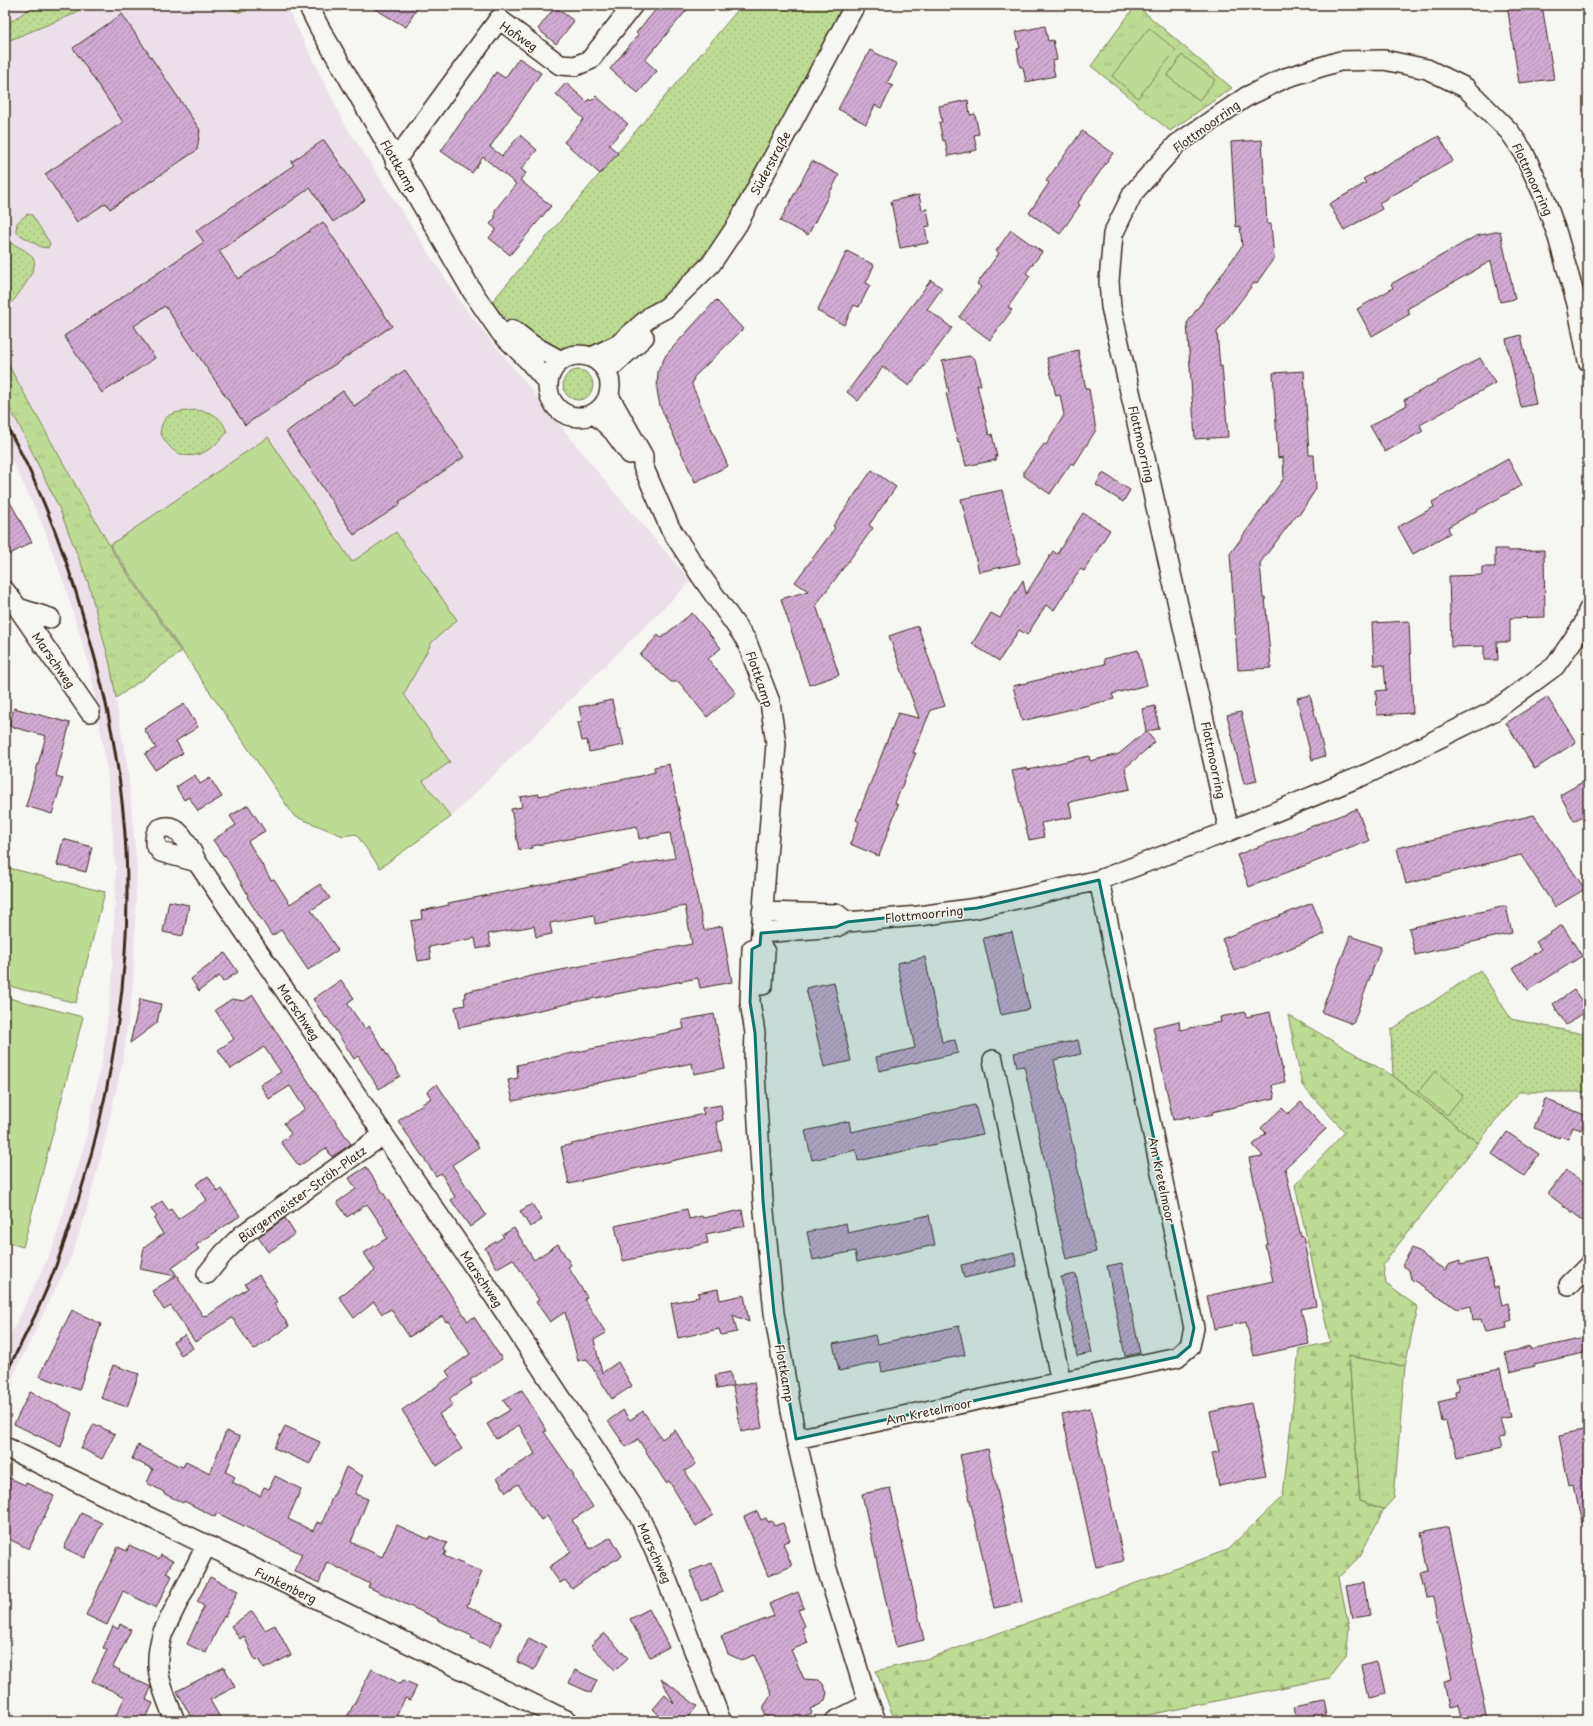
<svg xmlns="http://www.w3.org/2000/svg" width="1593" height="1726" font-family="'Playpen Sans',sans-serif">
<defs>
<pattern id="grass-dots" width="8" height="8" patternUnits="userSpaceOnUse"><rect width="8" height="8" fill="#bedb93"/><path d="M2 2h.1M6 6h.1" fill="none" stroke="#a4bc7e" stroke-width="1.8" stroke-linecap="round"/></pattern>
<pattern id="forest-firs" width="22" height="20" patternUnits="userSpaceOnUse"><rect width="22" height="20" fill="#bedb93"/><path d="M5 1l3.5 6h-7zM16 11l3.5 6h-7z" fill="#a4bc7e"/></pattern>
<pattern id="park-tufts" width="24" height="20" patternUnits="userSpaceOnUse"><rect width="24" height="20" fill="#bedb93"/><path d="M3 7l-1-3M5 7V3M7 7l1-3M15 17l-1-3M17 17v-4M19 17l1-3" fill="none" stroke="#a4bc7e"/></pattern>
<pattern id="building-hatch" width="6" height="6" patternUnits="userSpaceOnUse"><rect width="6" height="6" fill="#d1abd3"/><path d="M-1 1l2-2M0 6l6-6M5 7l2-2" fill="none" stroke="#ab8bab"/></pattern>
</defs>
<rect width="100%" height="100%" fill="#f6f6f2"/>
<filter id="ink" filterUnits="userSpaceOnUse"><feTurbulence type="fractalNoise" baseFrequency=".025" numOctaves="2"/><feDisplacementMap in="SourceGraphic" scale="8" xChannelSelector="R" yChannelSelector="G"/><feConvolveMatrix kernelMatrix="1 2 1 2 8 2 1 2 1" color-interpolation-filters="sRGB"/></filter>
<g filter="url(#ink)">
<!-- built -->
<path fill="#ebe0e9" d="M5,5h281l58,118 120,184 146,180 81,94 -240,236 -71,51 -24,-34 -13,2 -49,-20 -181,-264 -108,-193z
M5,400l13,23 41,85 29,74 22,82 18,107 9,98 -4,114 -10,76 -20,89 -17,64 -15,45 -66,136v-46l48,-100 32,-104 18,-88 9,-73 4,-113 -9,-99 -17,-102 -24,-79 -24,-66 -37,-77z"/>
<!-- grass -->
<path fill="url(#grass-dots)" stroke="#7c8258" d="M35,5h51l-12,9 -69,28v-12l5,-2v-6z
M231,5h18l-3,6 -7,1 -8,-3z
M742,5h104l-122,226 -52,62 -77,57 -17,-1 -15,3 -48,-25 -24,-24z
M27,214l5,1 16,25 2,3 -2,5 -7,-1 -24,-14 -1,-3 1,-7z
M5,241c9,3 25,10 29,19 4,11 -21,42 -29,50z
M563 385a15 15 0 1 1 30 0a15 15 0 1 1-30 0Z
M194,410c16,1 27,5 33,22 -11,15 -31,31 -51,20 -7,-4 -12,-13 -16,-19 3,-22 15,-20 34,-23z
M1480,970l31,49 77,16v57h-69l-41,51 -85,-67 -2,-46z"/>
<!-- forest -->
<path fill="url(#forest-firs)" stroke="#7c8258" d="M1288,1015l105,61 85,67 -95,121 3,20 32,23 -13,58 -6,1 -50,-10 11,145 24,8 -24,47 -21,21 10,51 -3,28 -17,22 -210,43h-224l-19,-50 54,-13 297,-108 56,-54 16,-147 31,-7 -35,-157 50,-53 -43,-47z"/>
<!-- park -->
<path fill="url(#park-tufts)" stroke="#7c8258" d="M1136,5l96,83 -62,43 -79,-65z
M5,359l108,193 68,100 -65,46 -6,-34 -22,-82 -29,-74 -41,-85 -13,-23z
M1349,1356l50,10 6,-1 -11,133 -10,11 -24,-8z"/>
<!-- pitch -->
<path fill="#bedb93" stroke="#7c8258" d="M1149,28l27,22 -38,48 -26,-22z
M1182,55l33,25 -16,20 -32,-24z
M268,437l84,125 44,-30 61,88 -25,22 -28,52 46,68 -27,19 28,36 -71,51 -24,-34 -13,2 -49,-20 -184,-271z
M5,867l100,25 -29,111 -71,-18z
M5,997l78,20 -60,230 -18,-5z
M1435,1071l28,24 -16,20 -29,-23z"/>
<!-- building -->
<path fill="url(#building-hatch)" stroke="#3b2a1e" d="M368,5h51l-13,22z
M660,5h31l-46,55 12,11 -19,22 -28,-24 28,-34 -2,-2z
M1507,5h35l12,74 -35,4z
M555,7l19,14 -18,23 -18,-15z
M122,14l78,116 -3,20 -87,59 -4,-6 -29,19 -32,-48 78,-52 -50,-74z
M1045,26l3,15 5,-1 4,20 -5,1 3,15 -29,6 -3,-15h-3l-3,-18 3,-1 -4,-16z
M870,50l27,14 -10,19 6,3 -12,22 -6,-3 -9,19 -28,-15z
M519,58l22,15 -51,74 12,9 18,-21 17,15 -16,19 5,4 -6,7 31,26 -41,49 -21,-17 7,-9 -6,-5 5,-6v-8l21,-26 -33,-27 -11,16 -31,-22 55,-79 9,6z
M566,83l21,19 2,-3 2,2 5,-5 32,28 -19,21 9,8 -18,21 -36,-32 20,-23 -28,-25z
M968,100l2,15 5,-1 4,20 -5,1 3,15 -29,6 -3,-16 -2,1 -4,-19h3l-3,-16z
M1082,131l31,22 -35,50 2,2 -20,29 -31,-21 20,-30 -3,-2z
M1439,136l14,25 -74,42 3,6 -38,21 -15,-26 37,-21 -3,-4z
M324,140l41,60 -32,22 -23,-34 -91,63 19,28 85,-57 69,104 -147,99 -80,-119 -31,20 21,32 -53,35 -38,-57 140,-94 -8,-11 98,-66 -3,-3z
M1262,140l5,84h4l3,34 -18,26 -2,-1 -37,49 3,35 2,-1 6,71 -33,2 -8,-116 55,-77 -2,-20 -4,1 -5,-85z
M812,161l27,14 -31,60 -28,-14z
M919,195l3,15 5,-1 3,17 -5,1 3,16 -28,5 -9,-47z
M1011,230l31,22 -16,21 4,3 -22,31 4,3 -22,30 -31,-23 22,-30 -4,-3 22,-31 -3,-2z
M1500,231l15,68 -15,3 -9,-41 -84,48 3,5 -38,22 -15,-27 36,-21 -2,-4 85,-48z
M847,251l27,14 -8,18 4,2 -11,22 -5,-2 -10,20 -27,-14z
M931,280l11,8 -15,21 25,19 -43,58 -26,-19 -25,34 -11,-9z
M716,300l27,29 -49,48 -2,8 36,81 -33,16 -35,-76 -3,-16 1,-19 8,-16z
M1521,335l15,69 -15,3 -15,-68z
M1078,350l8,39h3l7,41 -22,35 -3,-2 -21,31 -26,-18v-5l20,-27 2,1 18,-30 -4,-20 -4,1 -9,-38z
M969,356l6,3 6,26h-4l12,50 3,-1 5,23 -2,-2 1,5 -30,6 -6,-24h-2l-12,-49 3,-1 -7,-31z
M1480,358l15,25 -75,42 3,6 -38,21 -15,-26 37,-21 -3,-5z
M405,370l59,87 -65,45 2,2 -47,31 -68,-103 57,-41 11,15z
M1304,371l5,84h5l2,34 -17,26 -2,-1 -37,49 3,35 2,-1 6,71 -33,2 -8,-116 54,-76 -1,-21 -5,1 -5,-85z
M1508,459l14,26 -74,42 2,6 -37,21 -15,-27 36,-20 -2,-5z
M872,470l24,17 -27,38 4,3 -57,77 23,70 -30,10 -28,-86 27,-8 -13,-9 40,-54 -2,-2z
M1103,473l27,17 -7,12 -27,-17z
M1002,490l18,73 -41,9 -18,-73z
M5,493l27,49 -27,15z
M1083,513l27,17 -26,41 -4,-2 -26,41 -8,-5 -19,30 -8,-5 -20,31 -27,-17 19,-31 9,5 23,-38 3,14 27,-43 4,3z
M1495,549h13v2l36,-1 1,67 -35,1v24h-13l1,18h-14v-14l-33,1 -2,-71 33,-1v-8h13z
M692,613l29,35 -13,11 28,34 -29,24 -28,-35h-8l-31,-27 18,-20 3,3z
M1409,621l4,92 -36,2 -1,-24 10,-1 -2,-25h-10l-2,-42z
M918,626l27,80 -14,4 -18,43h3l-4,9 -17,41 3,2 -19,51 -29,-12 9,-22 -3,-2 42,-107 21,5 -30,-82z
M1138,650l9,35 -35,9 2,5 -92,22 -9,-35 92,-22 -1,-5z
M1310,695l15,61 -13,4 -15,-62z
M1547,697l29,45 -41,27 -29,-46z
M612,700l6,28h2l4,17 -35,7 -2,-12 -5,1 -4,-19 4,-1 -3,-14z
M184,704l14,23 -22,14 7,12 -28,17 -10,-16 11,-6 -12,-19z
M1155,706l4,23 -13,2 -4,-22z
M14,708l56,15 -14,53 7,2 -11,36 -26,-8 20,-70 -37,-10z
M1241,712l16,69 -13,3 -17,-69z
M1146,731l9,11 -30,26 5,21 -61,13 3,15 -31,6 3,14 -15,3 -17,-69 15,-3 1,2 61,-14 1,5 29,-7z
M669,764l35,166 18,-4 10,56 -32,6 -2,-10 -118,23 -121,27 -4,-21 10,-2 -1,-7 2,-1 -1,-5 58,-13v-1l13,-3 156,-31 -7,-38 -90,18 -1,-9 -44,8 2,11 -16,3 -2,-11 -46,8 3,12 -14,3 -2,-11 -46,9 2,12 -13,2 -7,-40 11,-2 -1,-8 28,-6 -1,-2 149,-29 30,-8 48,-8 -5,-25 -31,6 -2,-13 -105,20v2l-13,2 -8,-41 11,-2 -2,-10 19,-3v2l101,-20 15,-4 -1,-5z
M195,775l5,9 10,-6 12,19 -24,14 -9,-14 -5,3 -8,-13z
M1588,779v34l-14,8 -14,-26z
M248,805l17,26 -17,10 23,39 3,-1 16,25 30,-20 10,14 -19,12 27,40 -30,20 -27,-40 -9,6 -25,-39 1,-2 -23,-40 -1,1 -11,-16 23,-15 -6,-9z
M1357,809l12,32 -120,46 -12,-32z
M1534,815l51,74 -30,18 -34,-52 -115,29 -9,-36z
M63,839l29,8 -6,25 -29,-7z
M169,901l20,4 -6,31 -20,-4z
M1312,903l13,31 -90,37 -13,-32z
M1506,906l6,27 -97,22 -6,-27z
M1562,925l20,31 -54,34 -15,-22 28,-19 -5,-7z
M1012,932l18,77 -29,6 -18,-77z
M1350,936l31,11 -28,77 -32,-12z
M225,953l13,19 -15,10 -4,-6 -20,15 -8,-12z
M925,957l17,85 13,-2 3,13 -79,18 -3,-14 39,-9 -18,-85z
M341,980l13,18 -7,5 18,26 4,-3 31,50 -21,13 -21,-33 -4,3 -27,-42 -1,1 -13,-19z
M834,982l17,79 -27,6 -18,-79z
M1574,990l14,20 -22,15 -13,-21z
M253,995l45,71 53,78 -19,13 -6,-9 -27,18 -18,-24 10,-8 -7,-11 21,-14 -15,-23 -21,13 -9,-14 21,-13 -17,-25 -33,22 -13,-19 16,-11 -19,-29 17,-11 12,2z
M140,999l21,5 -4,19 -27,20z
M1245,1012l1,5 24,-5 15,70 -13,3 3,13 -63,14 1,2 -23,5v-3l-17,4 -20,-93 26,-6 1,9 41,-8 -1,-5z
M714,1014l11,54 -31,6 -2,-11 -179,38 -5,-21 10,-2 -1,-13 167,-36 -2,-9z
M1078,1040l3,14 -27,6 42,192 -30,7 -42,-193 -7,1 -3,-14z
M437,1084l42,63 -27,18 34,50 -16,12 -19,-27 4,-3 -14,-24 -5,3 -38,-55 33,-23 -4,-6z
M1545,1099l42,17 -6,14 -8,-3 -5,12 -8,-3 -1,2 -25,-10z
M1301,1102l25,27 -41,39 16,69 2,-1 13,70 -15,3 8,35 -55,12 -8,-34 -32,7 -7,-33 66,-15 -8,-36 3,-1 -19,-86 14,-2 -10,-11 13,-12 -5,-5 21,-20 6,6z
M721,1105l2,15 -7,2 6,28 -140,30 1,1 -14,3 -8,-37 56,-15 87,-18 -2,-6z
M975,1105l8,29 -125,27 -2,-11 -44,10 -7,-29 44,-10 2,11z
M1507,1132l32,22 -15,22 -32,-22z
M366,1167l102,154 6,-4 28,42 -32,21 2,4 -23,15 4,6 -14,9 23,35 -25,17 -35,-56 48,-33 -4,-6 24,-17 -21,-33 -3,1 -4,-6 -33,21 -18,-28 -9,5 -8,-12 -20,16 -15,-21 36,-27 -11,-17 23,-15 -4,-8 1,-1 -17,-25 -20,13 -10,-15 19,-13 -7,-11z
M1566,1170l22,16v38l-40,-30z
M208,1176l10,16 4,-3 18,27 -44,29 3,4 -27,19 31,48 3,-1 1,1 41,-28 -3,-4 14,-9 18,27 -3,2 15,22 -35,24 -22,-32 -37,24 -24,-36 -7,4 -12,-19 24,-15 -36,-7 4,-21 19,-14 -9,-15 3,-2 -6,-8 11,-8 7,10 2,-2 7,10 29,-19 -11,-16z
M532,1204l10,16 -12,7 -10,-16z
M687,1209l2,10 13,-3 1,2 39,-8 3,16 -39,8 2,9 -85,18 -8,-35z
M929,1215l6,30 -78,17 -2,-11 -42,9 -6,-28 39,-9 2,10z
M285,1218l10,16 -27,18 -10,-15z
M514,1228l20,32 24,-16 13,21 -3,2 19,30 -3,2 22,34 -12,7 8,33 16,-11 14,24 -20,13 -25,-40 -9,2 -13,-49 -15,10 -14,-20 3,-2 -26,-41 -16,9 -12,-20 19,-11 -2,-2z
M1412,1248l33,22 3,-5 12,-4v4l27,-6 7,29 4,-1 4,18 6,-2 4,17 -6,2 1,6 -22,4 -4,-13 -8,2 -2,-15 -13,3 -33,-20 -1,-2 -13,-8 -2,-9 -7,-5z
M1014,1253l3,13 -53,12 -3,-13z
M1122,1263l18,90 -15,3 -18,-90z
M1076,1274l16,79 -15,3 -16,-79z
M718,1289l2,11 24,-5 5,27 -16,-7 4,17 -16,3 -2,-6 -41,9 -7,-35 28,-6 -1,-4z
M72,1310l29,14 -22,66 -40,-14z
M959,1326l6,29 -83,17 -2,-10 -41,9 -6,-27 42,-9 2,9z
M185,1335l8,13 -12,7 -8,-13z
M1588,1337v15l-54,12 1,2 -25,6 -5,-19 25,-6 1,3z
M113,1365l26,9 -12,33 -26,-9z
M1500,1369l10,47 -10,2 5,19 -6,1 3,10 -45,10 -5,-21 -2,1 -4,-17 -4,1 -4,-20 18,-4 -1,-6 4,-1 -3,-13z
M730,1372l3,14 -16,3 -2,-14z
M754,1382l8,46 -21,4 -8,-46z
M522,1390l25,41 -3,1 30,43 -1,1 20,31 -21,13 18,29 21,-12 11,19 -21,12 -29,21 -7,-9 -5,3 -11,-16 22,-15 -24,-36 -6,4 -23,-36 -12,8 -9,-14 38,-24 -16,-29 -23,14 -9,-15 23,-14 -7,-10z
M30,1392l42,21 -11,34 -47,-23z
M1251,1403l15,73 -47,10 -7,-33 7,-1 -9,-40z
M1090,1408l34,153 -28,6 -34,-153z
M623,1410l7,10 13,-9 19,28 13,-9 21,34 -11,7 28,44 -17,11 -27,-45 -3,2 -28,-44 -12,8 -18,-26z
M94,1424l21,10 -13,25 -21,-11z
M285,1426l35,16 -10,22 -36,-16z
M1588,1430v92l-6,1 -8,-38 -5,1 -10,-50z
M226,1431l14,6 -14,35 9,5 -3,5 28,14 4,-9 5,2 6,-13 26,13 -13,30 25,12 4,-9 5,2 11,-29h1l12,-28 17,9 -8,18 13,5 -17,43 31,15 15,-32 31,14 2,-3 17,7 -3,7 2,1 -2,5 38,16 -15,34 35,16 -12,25 -19,-9 1,-2 -35,-16 1,-1 -70,-32 2,-3 -43,-22 -8,21 -25,-12 8,-17 -85,-41 -2,4 -31,-16 -1,2 -20,-10 1,-1 -17,-9 6,-14 -21,-10 6,-14 39,20 6,2 3,-6 24,12z
M988,1449l34,153 -28,6 -34,-153z
M5,1476l20,9 1,-2 28,13 -25,53 -24,-12z
M890,1488l34,152 -28,7 -34,-153z
M757,1511l4,9 5,-2 2,4 4,-1 2,5 9,-3 7,17 -7,3 9,23 -24,10 -24,-59z
M81,1513l21,10 -17,35 -21,-10z
M1448,1527l40,194h-27l-4,-16 -8,2 -5,-25 8,-2 -18,-83 -7,1 -6,-24 8,-2 -8,-39z
M129,1545l30,14 2,-4 12,6 -7,12 6,3 -16,32 -33,-17 -16,34 -21,-10 32,-68 9,4z
M712,1563l11,29 -22,9 -11,-30z
M210,1577l28,14 -13,26 -1,-1 -18,37 -19,-9 17,-38 -7,-4z
M1364,1583l5,33 -17,3 -6,-33z
M798,1592l6,16 -6,2 7,16 -3,2 6,15 -17,7 13,29 15,1 4,4 4,9 -2,7 -4,4 -11,5 2,4 -17,8h-27l-4,-9v-6l8,-12 -18,-39 -13,5 -13,-6 -7,-18 53,-20 -5,-12z
M649,1609l20,38 -19,10 -20,-38z
M252,1611l13,19 10,-5 16,30 -27,14 -6,-10 -3,1 -11,-24 -4,3 -9,-13z
M120,1624l11,6 -18,37 7,3 -1,2 32,15 -5,13 7,3 -8,18h-32l12,-24 -33,-16 15,-31 -4,-2 10,-22 5,3z
M604,1633l24,25 -13,12 -24,-25z
M529,1638l17,9 -12,23 -17,-8z
M1378,1661l7,32 -17,4 -7,-32z
M224,1667l11,20 -25,13 12,21h-29l-16,-30z
M372,1669l28,15 3,-4 14,6 -7,14 -5,-2 -11,23h-49z
M575,1670l22,10 -6,13 -22,-10z
M661,1678l36,28 -9,12 2,3h-32l4,-3 -9,-9 12,-14 9,9z
M1323,1700l4,21h-30l-3,-15z"/>
<g fill="none" stroke-linecap="round" stroke-linejoin="round">
<!-- minor casing -->
<g stroke="#3b2a1e" stroke-width="22">
<path id="minor" d="M308,5l11,22 153,264 29,42 27,27 20,23
M395,161l104,-142 61,46 15,1 15,-6 43,-55
M513,330l19,15 29,16
M548 386a31 31 0 1 1 62 0a31 31 0 1 1-62 0Z
M592,357l27,-13 32,-28 15,-8 45,-44 26,-39 118,-220
M607,371l37,-34
M609,396l34,60v10l27,62 31,48 45,64 24,62 6,42 -16,201 5,7 -2,33
M595,414l18,17 17,23
M5,591l13,17 32,10
M18,608l72,104
M1229,831l-118,-524 -2,-26 4,-47 20,-41 44,-49 69,-47 39,-19 55,-17 44,-1 43,9 39,19 43,43 14,20 20,43 14,40 20,70 11,57
M197,862l-36,-10 -6,-8c0,-6 0,-14 7,-16 17,-7 29,23 35,34l297,434 145,220 23,51 59,154
M762,912l75,2 10,8
M761,933l75,-6 11,-5 72,-6 58,-8 122,-28 130,-49 140,-58 125,-62 61,-45 29,-42 4,-13
M760,945l-8,4 -2,53 5,31 -1,25 9,143 11,112 22,126 30,127 38,123 12,32
M993,1060l68,322
M207,1274l16,-20 19,-19 141,-100
M1569,1285l19,-19
M796,1439l381,-82 13,-11 4,-18 -95,-448
M5,1447l563,274
M175,1721c-13,-34 -24,-52 -12,-89l43,-86
M835,1721l34,-17"/>
</g>
<!-- minor -->
<use href="#minor" stroke="#f6f6f2" stroke-width="19"/>
<!-- rail -->
<path stroke="#3b2a1e" stroke-width="3" d="M5,423c36,63 61,132 81,203 18,61 31,122 37,185 15,150 -13,305 -64,446 -14,41 -34,79 -54,118"/>
</g>
</g>
<!-- marked area -->
<path fill="#0f766e" fill-opacity="0.2" stroke="#0f766e" stroke-width="3" stroke-linejoin="round" d="M1099,880l95,448 -4,18 -13,11 -381,82 -22,-126 -11,-112 -8,-168 -5,-31 2,-53 8,-4 1,-12 75,-6 11,-5 130,-14z"/>
<g text-anchor="middle" dominant-baseline="central" stroke-width="3" stroke-linejoin="round" paint-order="stroke">
<!-- street labels -->
<g font-size="12" fill="#3b2a1e" stroke="#f6f6f2">
<text transform="translate(519 36) rotate(34)">Hofweg</text>
<text transform="translate(1206 126) rotate(-36)">Flottmoorring</text>
<text transform="translate(770 163) rotate(-62)">Süderstraße</text>
<text transform="translate(399 166) rotate(60)">Flottkamp</text>
<text transform="translate(1533 179) rotate(65)">Flottmoorring</text>
<text transform="translate(1142 444) rotate(77)">Flottmoorring</text>
<text transform="translate(54 660) rotate(55)">Marschweg</text>
<text transform="translate(760 679) rotate(71)">Flottkamp</text>
<text transform="translate(1214 760) rotate(78)">Flottmoorring</text>
<text transform="translate(924 914) rotate(-6)">Flottmoorring</text>
<text transform="translate(299 1012) rotate(56)">Marschweg</text>
<text transform="translate(1162 1180) rotate(78)">Am Kretelmoor</text>
<text transform="translate(302 1194) rotate(-36)">Bürgermeister-Ströh-Platz</text>
<text transform="translate(482 1279) rotate(56)">Marschweg</text>
<text transform="translate(785 1373) rotate(80)">Flottkamp</text>
<text transform="translate(929 1411) rotate(-12)">Am Kretelmoor</text>
<text transform="translate(655 1553) rotate(66)">Marschweg</text>
<text transform="translate(286 1585) rotate(26)">Funkenberg</text>
</g>
</g>
<!-- margin -->
<rect width="1593" height="1726" fill="none" stroke="#f6f6f2" stroke-width="20"/>
<rect x="10" y="10" width="1573" height="1706" fill="none" stroke="#3b2a1e" stroke-width="1.5" filter="url(#ink)"/>
</svg>
